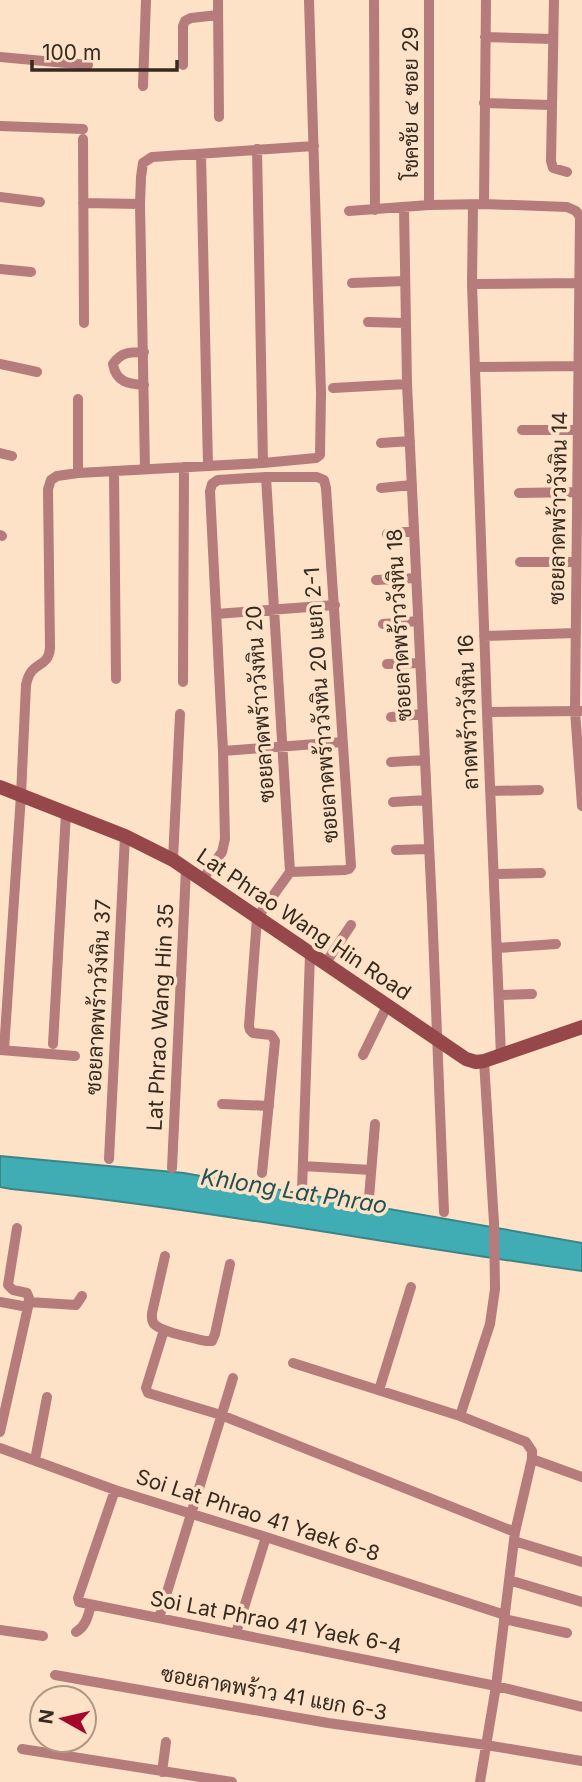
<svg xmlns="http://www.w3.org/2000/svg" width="582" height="1782" font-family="Inter,Sarabun,sans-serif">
<rect width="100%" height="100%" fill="#fee2c7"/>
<!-- water -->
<path fill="#40acb3" stroke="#3c8587" stroke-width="2" d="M0,1156l184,17 398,70v28c-191,-26 -380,-63 -571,-82l-11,-2z"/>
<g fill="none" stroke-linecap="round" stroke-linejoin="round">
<!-- street -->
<path stroke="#b57c7b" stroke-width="10" d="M218,0l1,117
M374,0l1,210
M554,0l-3,161 2,7 14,4
M485,37l67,2
M0,57l88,8
M183,65v-39l2,-5 6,-3 27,-3
M143,86l3,-86
M484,103l67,2
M0,126l83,3
M83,139l1,184
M257,149l6,314
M201,154l7,312
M0,197l40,5
M83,203l57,1
M484,204l2,-204
M429,205v-205
M473,206l-1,78 15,428 14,344
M404,208l3,176 25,523 12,305
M349,211l80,-6 55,-1 83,3 9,4 4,6 -5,494 7,95
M0,269l31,3
M352,283l53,-2
M472,284l108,-1
M368,322l38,1
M144,352c-14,0 -23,0 -31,12 3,18 15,20 31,21
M0,364l37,8
M475,367l104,-1
M333,388l74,-4
M522,430h55
M381,443l29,-2
M0,453l12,3
M145,469l-5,-265 1,-27 2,-14 9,-6 162,-11
M114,471l2,208
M78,473v-74
M381,488l31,-3
M519,493l57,-1
M387,534l27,-3
M0,535l2,1
M520,562h56
M376,580l40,-2
M216,614l119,-9
M383,624l35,-3
M484,636l92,-3
M387,664l33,-1
M183,682l1,-215
M487,712l95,-1
M391,717l32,-3
M223,751l119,-9
M391,762l34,-2
M490,791l49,-1
M393,802l34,-2
M396,850l33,-1
M173,860l7,-146
M494,874l47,-1
M202,880l20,-28 3,-13 -2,-88 -13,-260 2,-7 6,-4 48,-3h51l7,3 2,8 25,378 -2,3 -4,1 -55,2
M497,948l59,-4
M325,964l26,-39
M499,995l33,-1
M53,1044l13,-231
M0,1050l75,6
M4,1050l17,-255 5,-110c5,-26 22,-15 24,-37l-2,-159 3,-9 6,-4 21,-3 185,-10 53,-5 4,-3 1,-62 -12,-393
M363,1055l24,-49
M222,1104l47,2
M109,1159l16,-323
M303,1166l68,4
M172,1168l14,-299
M262,1173l13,-132 -4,-6 -18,-2 -3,-3 -1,-4 8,-108 33,-46 -24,-395
M302,1191l8,-237
M369,1198l6,-74
M17,1228l-9,57 5,5 14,3 2,5 -1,9
M165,1256l-13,57c0,5 -1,7 2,11 9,9 40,14 52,17h6l3,-7 15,-70
M0,1302l28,5 -28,125
M29,1302l47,3 6,-9
M164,1330l-18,58 2,5 73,22 294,117
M293,1363l167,53 66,26 6,9v8l-17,73 -19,154 -16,96
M379,1390l32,-103
M460,1416l30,-92 5,-35 -1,-66 -10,-162
M0,1448l115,42 151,47 239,78
M532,1459l50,18
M35,1460l12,-63
M115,1490l-37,108 1,4 417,84 86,21
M514,1541l68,21
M509,1580l73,22
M159,1618l74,-240
M504,1619l63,14
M0,1630l43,6
M76,1632c10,-6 12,-16 15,-27
M236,1633l30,-96
M55,1675l273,48 158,22 96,16
M22,1749l210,33
M162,1772l4,-30"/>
<!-- secondary -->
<path stroke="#964749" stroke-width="14" d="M0,787l125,49 48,24 293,199 10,3 8,-1 98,-34"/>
</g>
<g text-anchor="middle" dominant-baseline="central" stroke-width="7" stroke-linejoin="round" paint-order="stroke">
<!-- street labels -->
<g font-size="21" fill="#342a1f" stroke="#fee2c7">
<text transform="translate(410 103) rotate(-90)">โชคชัย ๔ ซอย 29</text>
<text transform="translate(558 508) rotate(-89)">ซอยลาดพร้าววังหิน 14</text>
<text transform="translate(399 625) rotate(-93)">ซอยลาดพร้าววังหิน 18</text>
<text transform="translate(260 704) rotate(-94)">ซอยลาดพร้าววังหิน 20</text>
<text transform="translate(321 705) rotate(-94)">ซอยลาดพร้าววังหิน 20 แยก 2-1</text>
<text transform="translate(468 712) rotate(-92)">ลาดพร้าววังหิน 16</text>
<text transform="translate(304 924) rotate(34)">Lat Phrao Wang Hin Road</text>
<text transform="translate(98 997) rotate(-87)">ซอยลาดพร้าววังหิน 37</text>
<text transform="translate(160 1017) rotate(-87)">Lat Phrao Wang Hin 35</text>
<text transform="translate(258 1515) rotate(18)">Soi Lat Phrao 41 Yaek 6-8</text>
<text transform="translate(276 1622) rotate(11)">Soi Lat Phrao 41 Yaek 6-4</text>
<text transform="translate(274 1693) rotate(10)">ซอยลาดพร้าว 41 แยก 6-3</text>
</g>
<!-- water labels -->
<g font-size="23" font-style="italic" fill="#225154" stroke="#fee2c7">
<text transform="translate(294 1191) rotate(9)">Khlong Lat Phrao</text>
</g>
</g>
<!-- north arrow -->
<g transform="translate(63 1719) rotate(278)"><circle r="33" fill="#fee2c7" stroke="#ad9884" stroke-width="2"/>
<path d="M0-5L12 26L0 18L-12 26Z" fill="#a4072a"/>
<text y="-10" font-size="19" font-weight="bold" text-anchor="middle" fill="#342a1f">N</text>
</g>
<!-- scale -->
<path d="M32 60v10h145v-10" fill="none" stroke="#342a1f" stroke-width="3.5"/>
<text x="42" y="60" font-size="21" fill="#342a1f" stroke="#fee2c7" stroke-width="5" paint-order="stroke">100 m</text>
</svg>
